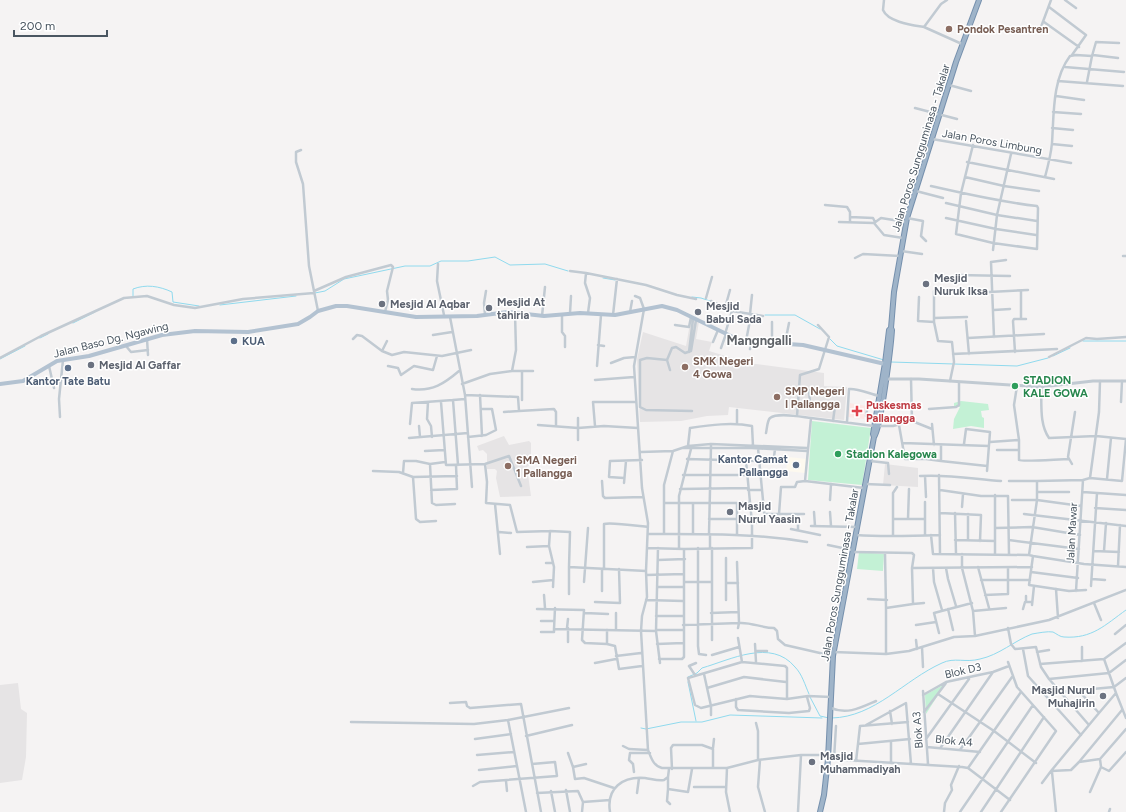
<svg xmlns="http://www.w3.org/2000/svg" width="1126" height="812" font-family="Figtree,sans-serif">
<rect width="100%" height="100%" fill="#f5f3f3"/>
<!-- commercial -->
<path fill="#fdf9ef" d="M788,457l19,2 -2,14 -19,-2z"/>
<!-- education -->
<path fill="#e6e4e5" d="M691,318l8,4 -3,17 16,3 -3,9 39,12 76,10v13l23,1 -3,33 -115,-13 -1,8 -21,1 -26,5 -41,1 -3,-63 6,-27 43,14z
M504,436l5,9 20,-4 2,2v21l-4,3 4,29 -31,1 -4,-19 1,-7 -2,-2h-8v-15l-4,-4 -4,1 -2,-5z
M885,464l33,4v19l-35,-2z
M18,683l3,26 6,4 -1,44 -4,23 -22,3v-98z"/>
<!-- medical -->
<path fill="#fce8e6" d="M850,403l16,3 -2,13 -16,-2z"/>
<!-- green -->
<path fill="#c3f1d5" d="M961,401l27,3 1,6 -8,1 1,6 2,1v10l-13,-2 -18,3 1,-10 6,-12h-6v-4z
M812,421l59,7 -9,57 -54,-5z
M859,552l25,2 -1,17 -26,-2z
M945,684l-19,30 -1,-19z"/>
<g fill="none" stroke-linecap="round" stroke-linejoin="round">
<!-- stream -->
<path stroke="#90daee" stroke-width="1" d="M603,278l12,2
M315,293l10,-2 19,-12 61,-13h25l11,-5h27l27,-4 15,8 35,-1 23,7
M133,296v-7c13,-5 26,-3 39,3l1,10 26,4
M692,297l9,1 9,3
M713,303l10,5
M220,305l76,-9
M765,315h30l25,14
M73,323l22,-11
M40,338l8,-4
M830,339l7,7 47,14
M1083,341h43
M1053,356l17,-8
M0,359l25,-13
M891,362l126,4 31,-8
M688,677l9,-4 5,-5c28,-8 69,-30 93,-1 7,7 10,18 14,27
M688,682l8,39
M810,697l10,19 9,2
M832,718c43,-1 72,-38 110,-55 12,-6 24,0 38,-4 19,-4 34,-18 52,-25 6,-1 16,-3 21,-2 4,2 7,5 11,5 28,2 41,-12 62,-27
M641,728l5,1 35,-7h21l28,-7 92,3"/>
<!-- trunk casing -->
<g stroke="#7690ad" stroke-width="6">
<path id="trunk" d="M874,437l-1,-3 12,-71 4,-33 2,-2 3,-36 13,-74 49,-156 23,-62
M820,812l4,-17 4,-36 5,-103 41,-219c7,-8 17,-92 18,-107l-1,-2"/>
</g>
<!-- minor -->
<path stroke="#c1cad2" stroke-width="2.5" d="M884,0l-1,10c5,12 29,15 41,17l17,-23 6,-4
M1065,0l11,8
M1049,7l37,28 -14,20
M1044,22l35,25
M924,27l38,17
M1041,27l10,-27
M1093,55l25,3
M1092,56l4,-14 23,1
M1065,67l59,5
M1058,81l65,5
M949,85l22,6
M1056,96l28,4
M915,108l42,11
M1053,112l28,2
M1052,128l21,2
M932,139l139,24
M1052,144l20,2
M301,150l-5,2v10l7,22 6,82 9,45
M967,162l87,17
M965,177l39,9 35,5
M1045,177c3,-11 6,-23 7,-34 2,-29 0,-63 18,-87l6,-1 16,1 -5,26
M931,186c35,8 70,16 106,20l1,2 -1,41 -44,-6 -37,-9 5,-41 12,-48
M916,191l27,7
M946,203l51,12 40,6
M825,205l22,2 3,5v10
M850,217l23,1 2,4
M907,218l16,3 -2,15 5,5
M946,218l50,11 40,6
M839,222l35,1 7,-5 25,4
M874,223l10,12 19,3
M993,250l4,-35 14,-61
M901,251l21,3
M1123,256h3
M855,258l8,-4 37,2
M438,264l-1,17 7,34
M570,271l16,2
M957,275l53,1
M314,291l32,-14 45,-12 2,2 -6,24 1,9 -3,12
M1021,291v28
M970,293l58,-3
M635,296l5,2 4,11 -10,57 8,122 6,35 -2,48 1,26 -5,19 -1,15 7,119c3,7 5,16 14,18h65l31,-8 43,-5h27
M919,297l-1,24 16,1 4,19 14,1 2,20 -4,19
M706,298l6,-21
M711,301l21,10
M725,308l5,-18
M994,310l16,-1
M630,312l2,-11
M570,313l1,-17
M588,313l2,-15 -5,-15 1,-10 60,12 31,10 19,4
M750,314l2,-19
M485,315l-1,-12 2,-12
M562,315v17l3,4v11
M613,315l4,-36
M542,316l3,-29
M450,317l15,78 7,92
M934,318l33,-1
M966,321l3,33
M934,322v-31
M675,325l14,2 2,-10
M725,334l7,-23 31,5
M433,335l19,-3
M994,337l-3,-75 15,-2
M968,338l76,-4
M147,339l1,16
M353,339l4,-4 5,1 20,15 10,4 12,-3 38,4 29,-6
M746,341l5,-26
M713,342l5,-12
M772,343v-21
M785,343l4,-20
M598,345l6,1
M126,346l5,6 17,-2
M721,348l5,-14
M750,349l2,-6
M382,351l5,-10
M689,352l4,-33
M1015,352l-2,-31 1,-2h12
M953,354l104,-5
M1049,357l37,-19 11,1 29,-2
M0,358l41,-22 83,-38 23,-2 27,9 21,3 48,-9 71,-6
M667,360l-20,-2 -7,2v47l6,3 46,1
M611,363l13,-5 11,-1
M49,366l5,22
M388,366l10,2 3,7 13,-9 19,4 4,-14
M597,366l4,-51
M670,370l-3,-10 5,-12 4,-1 9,6 6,-2 5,-31
M512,371h21
M522,371v29
M911,379l1,42
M595,380l39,-3
M462,384l28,-10 22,-3 4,-21 -1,-37
M1017,386l-3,19 5,35v20c4,2 41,-1 50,-1
M1041,387c1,16 -2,37 8,51l47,-2 30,3
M412,389c20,3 33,-6 47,-18
M465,395l53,2 1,14 -15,1
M480,395l2,41
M428,402l-1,17 4,7 1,11
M441,402l5,63 39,-1 24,-8 12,30
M1121,402l1,-21
M797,404l11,1 2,-2 -1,-13 -11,-1
M868,405l-2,11 9,3
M929,409l27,-2 3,-2v-23
M519,411l35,-2 2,3v14
M797,416l3,-41 19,-6 10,-32 -11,-12
M60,417l-1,-18 4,-39
M811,418l63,8
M833,421l2,-15
M847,422l2,-33c8,-1 21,5 30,7
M410,424l2,-21 41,-3
M737,424v-14
M932,424l2,21
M538,425l40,3 26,-2 34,2
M899,425l6,34h21l15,2v-16
M419,426l1,11
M595,426l-2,-24h43
M878,426h15l19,-5 20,8
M766,433c1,-4 1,-12 4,-15 8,-6 32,-1 41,0l-6,63 59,7
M468,437l18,-2 10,-5 -4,-21h-11
M409,438l59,-5
M578,440v-22
M990,442l29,-2
M903,443l86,3
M964,444l2,-15 24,3 -3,39
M688,446l2,-18c20,-3 42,-6 62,-2l1,20
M684,448h68l55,3
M997,450h21
M425,451l19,-1
M641,452l32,-1 15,-5 23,-2 96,4
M774,457l1,-8
M687,459l72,2
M870,461l18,2 1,11
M941,461l46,5
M445,462l-15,2 2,39 4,2 19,-1
M485,464l2,18 -1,21 24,2 7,27 33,-1
M1072,464l-4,-7 7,-45
M458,465l-5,-65 12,-1
M373,471l26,1 14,5
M403,473l1,-12h12l14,3
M683,475h64
M939,475l1,79
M920,476c27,-2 54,3 81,5
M925,476l1,21
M624,478l-15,-1 1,-16 32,-1
M1090,478l32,3 4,-42
M1107,479l4,-41
M1083,480l-46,1v19l-8,55 4,1 -4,29 40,6 17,-1
M602,481l1,15 2,2 38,-1
M1009,481h28
M624,483l2,-22
M865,484l25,1
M680,489l68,-1
M431,490l26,-1 -1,-24
M748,490h14
M940,490l41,6h27l1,58
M1037,492h32
M1083,492l14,1
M995,495v59
M830,500l1,-16
M1012,500h25l44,6
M925,502v33
M665,503h84
M693,503v31
M737,503v31
M495,504l5,50
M962,507l1,-13
M1095,508l31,2
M814,512l1,14
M830,512l1,14
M940,513l41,2 -1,26
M955,513l1,41
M765,514h39
M779,514l2,-27h14l2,-5 8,-1
M1024,514l102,12
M709,519h27
M893,519h15l1,-30
M908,519h16
M436,521l-16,1 -4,-3 -3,-42 44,-1
M752,523l13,-2 -7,-73
M811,526l47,1
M995,528l37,-1 48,8
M791,529l29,6
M798,530v-16
M499,532l12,1
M648,534c54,0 105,-1 159,8
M664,534v-49l9,-34
M709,534l2,-88
M856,535c28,2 56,1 84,0
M893,535v-42l4,-6
M931,535l2,19 96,1
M955,540l40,1
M968,540v-26
M1009,540l70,9
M828,545l24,5
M527,547l22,-1
M647,548l37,1v108l-2,2h-23
M658,548l-2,83 4,32
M679,548v-52l12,-47
M698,548v98l1,8 7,1
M710,548v-13
M684,549l68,-1v-25l-6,-62
M1094,551l25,1
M1104,551l2,-28
M853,552l59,1 2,2 -2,13
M885,553l1,55
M962,554v14l11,43 2,25
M1033,556l51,8 42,3
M726,558v42
M658,560l27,-1
M737,562l2,61c13,-1 22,5 35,5l3,3 1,8 7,6 48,11
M546,563h6
M1118,566l2,-41
M569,567v27
M978,567l11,41
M933,568l1,14 8,28
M946,568l2,11 8,27
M604,569v-45c7,-2 34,2 44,3
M1031,572l47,6
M646,575l38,-1
M1092,579l13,1
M981,580h49
M533,582l20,-2
M584,582l4,-54
M684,582h27
M726,583h12
M1091,586l6,-93 29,2
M553,587l1,-20 -5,-21 1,-15 20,1 -1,35 77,4
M658,587h25
M1056,589l2,29
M602,591v-22
M1076,591l7,-111 7,-2 9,-66 1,-31
M544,595l1,13
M985,595l23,-1v-26
M1026,596v5
M868,599l19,1
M646,600l37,1
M595,602l25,1 -1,-34
M1094,603l7,17
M913,604l11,-1
M1032,605l2,-19
M555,608l-1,21 102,2
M537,609l47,1 -2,30 3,3 22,1v-14
M948,609l5,21
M1023,609l2,-7h7
M973,611l33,-3
M585,613l23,1
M711,613l27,-1
M656,616h27
M541,621h13
M683,625l56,-2 -1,5
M916,625l20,-3
M567,628l1,-9
M1008,628l3,16 4,5 21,-2 5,20 8,12 60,-6 17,-13
M616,629v-16
M656,630h27
M541,632h13v-3
M939,633l-5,-20 38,-10
M1115,634l11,-9
M738,638l4,24
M712,640v-92
M916,640l1,9
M568,642v-14
M607,644l8,2 4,23 23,-3
M657,644l26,-1
M755,644l1,18
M922,647l1,20
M1082,647v14
M1023,649l5,27 53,59
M756,651h11
M834,652l52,2 23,-3 45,-14 21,-1 74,-16 77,-30
M1037,652l12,-2
M886,654v-46l27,-4 -1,-36 120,-1
M712,655l27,-8
M616,656l25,-3
M595,663l21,-4
M1040,664l64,-5 22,-16
M704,674l7,32v9
M695,675l-6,-9 7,-3
M1049,679l40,46 -38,46
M707,688l37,-11 42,5
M923,691l5,73
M1079,691l20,22 -10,12
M1060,692l54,-5 12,-9
M1116,693l10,25
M938,694l56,37 42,32
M923,695l23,-13 47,-10 16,-6
M736,699v8l2,3 51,3 20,-2 1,-3 -3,-11
M787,699v-31l-2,-2 -43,-4 -54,16 7,27 6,3 49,-12 37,3 21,-3 23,1
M450,703l16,-1 1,4 3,2 51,-4 20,108
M831,708c16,7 29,0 45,-7
M1122,710l-43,52 21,-3 26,-30
M890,711l2,13
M924,712l22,-29
M1099,713l17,-20 -12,-34
M508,720l18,92
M351,722l123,2 34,-4 61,-12
M908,722l-48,4 -2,18 52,-5
M756,723l2,8v29
M866,725l40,-22 5,61
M526,736l46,-11
M475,739l36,-5
M926,739l43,-60
M891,741v22
M623,746l6,3 19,1
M927,747l53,5
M941,747l52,-75
M713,748l1,-9
M960,750l52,-73
M568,753l5,14 13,-3
M477,755l37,-3
M828,759l134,8 6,1 42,32
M834,759l2,-33
M1100,759l1,8 8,4 17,-19
M760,760l-2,27 7,25
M856,761l2,-17
M573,767l2,12 9,-1 30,10
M727,768l-1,24 4,20
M968,768l53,-76
M672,769l-1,-21 2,-3h29l11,4v19
M479,770l38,-4
M634,772l-1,-8 -4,-4 1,-7h20
M1052,772l4,40
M668,777v12l20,3 4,-23
M506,781l1,10
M1042,783l9,-12 20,-1 8,-8
M473,786l7,-4 77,-6 -2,-14 -23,2
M694,787h32
M668,789l-1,12 3,3
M566,790l4,22
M551,791l4,21
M1090,792l11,-25
M537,793l41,-2 5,11 -1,10
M637,793l2,-15
M583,802l27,-2
M610,812c-4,-24 13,-36 35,-34 7,1 13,3 19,2l4,-3 1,-8
M798,812l3,-57
M944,812l1,-9 7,-13 -1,-5 8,-19
M960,812l73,-107
M981,812l63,-95
M1001,812l55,-81 -39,-44 -9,-25
M1109,812l1,-3"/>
<!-- tertiary -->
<path stroke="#c1cad2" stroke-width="3" d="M885,379h34l122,8 52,-6h33"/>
<!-- primary -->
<path stroke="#b3c2d1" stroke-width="4" d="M0,384l23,-3 34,-20 32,-5 73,-21 33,-4 53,1 50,-8 12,-7 8,-6 18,-5h11l69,11 61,-1 31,-4 36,4 36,-3 35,2 47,-9 15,4 64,31 62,4 82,19"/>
<!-- trunk -->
<use href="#trunk" stroke="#9fb4c9" stroke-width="4"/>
</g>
<!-- markers -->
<g fill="#8d6e63" stroke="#fff" stroke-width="1.5">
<circle cx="949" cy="29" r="4"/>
<circle cx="685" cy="367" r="4"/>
<circle cx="777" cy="397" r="4"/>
<circle cx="508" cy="466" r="4"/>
</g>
<g fill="#6b7280" stroke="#fff" stroke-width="1.5">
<circle cx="926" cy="284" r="4"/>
<circle cx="382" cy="304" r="4"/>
<circle cx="489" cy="308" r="4"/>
<circle cx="698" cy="312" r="4"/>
<circle cx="91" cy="365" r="4"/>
<circle cx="730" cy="512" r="4"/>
<circle cx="1103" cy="696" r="4"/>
<circle cx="812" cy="762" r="4"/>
</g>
<g fill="#5c6f8a" stroke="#fff" stroke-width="1.5">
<circle cx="234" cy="341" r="4"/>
<circle cx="68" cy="368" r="4"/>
<circle cx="796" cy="465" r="4"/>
</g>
<g fill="#2e9e5b" stroke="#fff" stroke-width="1.5">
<circle cx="1015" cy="386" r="4"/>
<circle cx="838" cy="454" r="4"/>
</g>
<path fill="#e0444e" stroke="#fff" stroke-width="1.5" d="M855 405h4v4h4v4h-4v4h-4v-4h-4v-4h4z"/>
<g text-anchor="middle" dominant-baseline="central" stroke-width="3" stroke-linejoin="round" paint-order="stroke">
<!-- education labels -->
<g font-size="11" font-weight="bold" fill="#785e54" stroke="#fff" text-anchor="start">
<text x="957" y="29">Pondok Pesantren</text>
<text x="693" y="361">SMK Negeri<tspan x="693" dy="13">4 Gowa</tspan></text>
<text x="785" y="391">SMP Negeri<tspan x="785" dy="13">I Pallangga</tspan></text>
<text x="516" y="460">SMA Negeri<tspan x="516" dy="13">1 Pallangga</tspan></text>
</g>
<!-- street labels -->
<g font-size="11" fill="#4a5661" stroke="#fff">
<text transform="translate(992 142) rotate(10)">Jalan Poros Limbung</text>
<text transform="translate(921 148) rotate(-73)">Jalan Poros Sungguminasa - Takalar</text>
<text transform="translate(111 340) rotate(-14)">Jalan Baso Dg. Ngawing</text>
<text transform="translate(1072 533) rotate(-87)">Jalan Mawar</text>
<text transform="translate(840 575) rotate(-80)">Jalan Poros Sungguminasa - Takalar</text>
<text transform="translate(963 671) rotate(-13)">Blok D3</text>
<text transform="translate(918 730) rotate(-94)">Blok A3</text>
<text transform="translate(954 741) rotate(6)">Blok A4</text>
</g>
<!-- worship labels -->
<g font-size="11" font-weight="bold" fill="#5b616d" stroke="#fff" text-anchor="start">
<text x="934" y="278">Mesjid<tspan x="934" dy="13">Nuruk Iksa</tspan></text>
<text x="497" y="302">Mesjid At<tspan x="497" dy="13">tahiria</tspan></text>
<text x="390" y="304">Mesjid Al Aqbar</text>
<text x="706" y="306">Mesjid<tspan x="706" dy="13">Babul Sada</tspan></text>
<text x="99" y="365">Mesjid Al Gaffar</text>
<text x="738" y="506">Masjid<tspan x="738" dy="13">Nurul Yaasin</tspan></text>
<text x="1095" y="690" text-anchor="end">Masjid Nurul<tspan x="1095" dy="13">Muhajirin</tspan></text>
<text x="820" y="756">Masjid<tspan x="820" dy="13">Muhammadiyah</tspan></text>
</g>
<!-- service labels -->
<g font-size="11" font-weight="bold" fill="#4e5e75" stroke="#fff" text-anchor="start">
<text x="242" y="341">KUA</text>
<text x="68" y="381" text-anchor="middle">Kantor Tate Batu</text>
<text x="788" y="459" text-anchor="end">Kantor Camat<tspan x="788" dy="13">Pallangga</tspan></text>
</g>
<!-- leisure labels -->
<g font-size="11" font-weight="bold" fill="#27864d" stroke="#fff" text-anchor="start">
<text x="1023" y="380">STADION<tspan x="1023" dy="13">KALE GOWA</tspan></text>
<text x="846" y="454">Stadion Kalegowa</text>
</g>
<!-- health labels -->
<g font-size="11" font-weight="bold" fill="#be3a42" stroke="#fff" text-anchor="start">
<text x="866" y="405">Puskesmas<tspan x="866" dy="13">Pallangga</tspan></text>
</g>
<!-- quarter labels -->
<g font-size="13" font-weight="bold" fill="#5f6368" stroke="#fff">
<text x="759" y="340">Mangngalli</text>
</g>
</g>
<!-- scale -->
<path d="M14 30v6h93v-6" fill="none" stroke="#4a5661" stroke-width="2"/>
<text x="20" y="30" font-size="12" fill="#4a5661" stroke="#ffffff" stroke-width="3" paint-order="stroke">200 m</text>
</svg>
